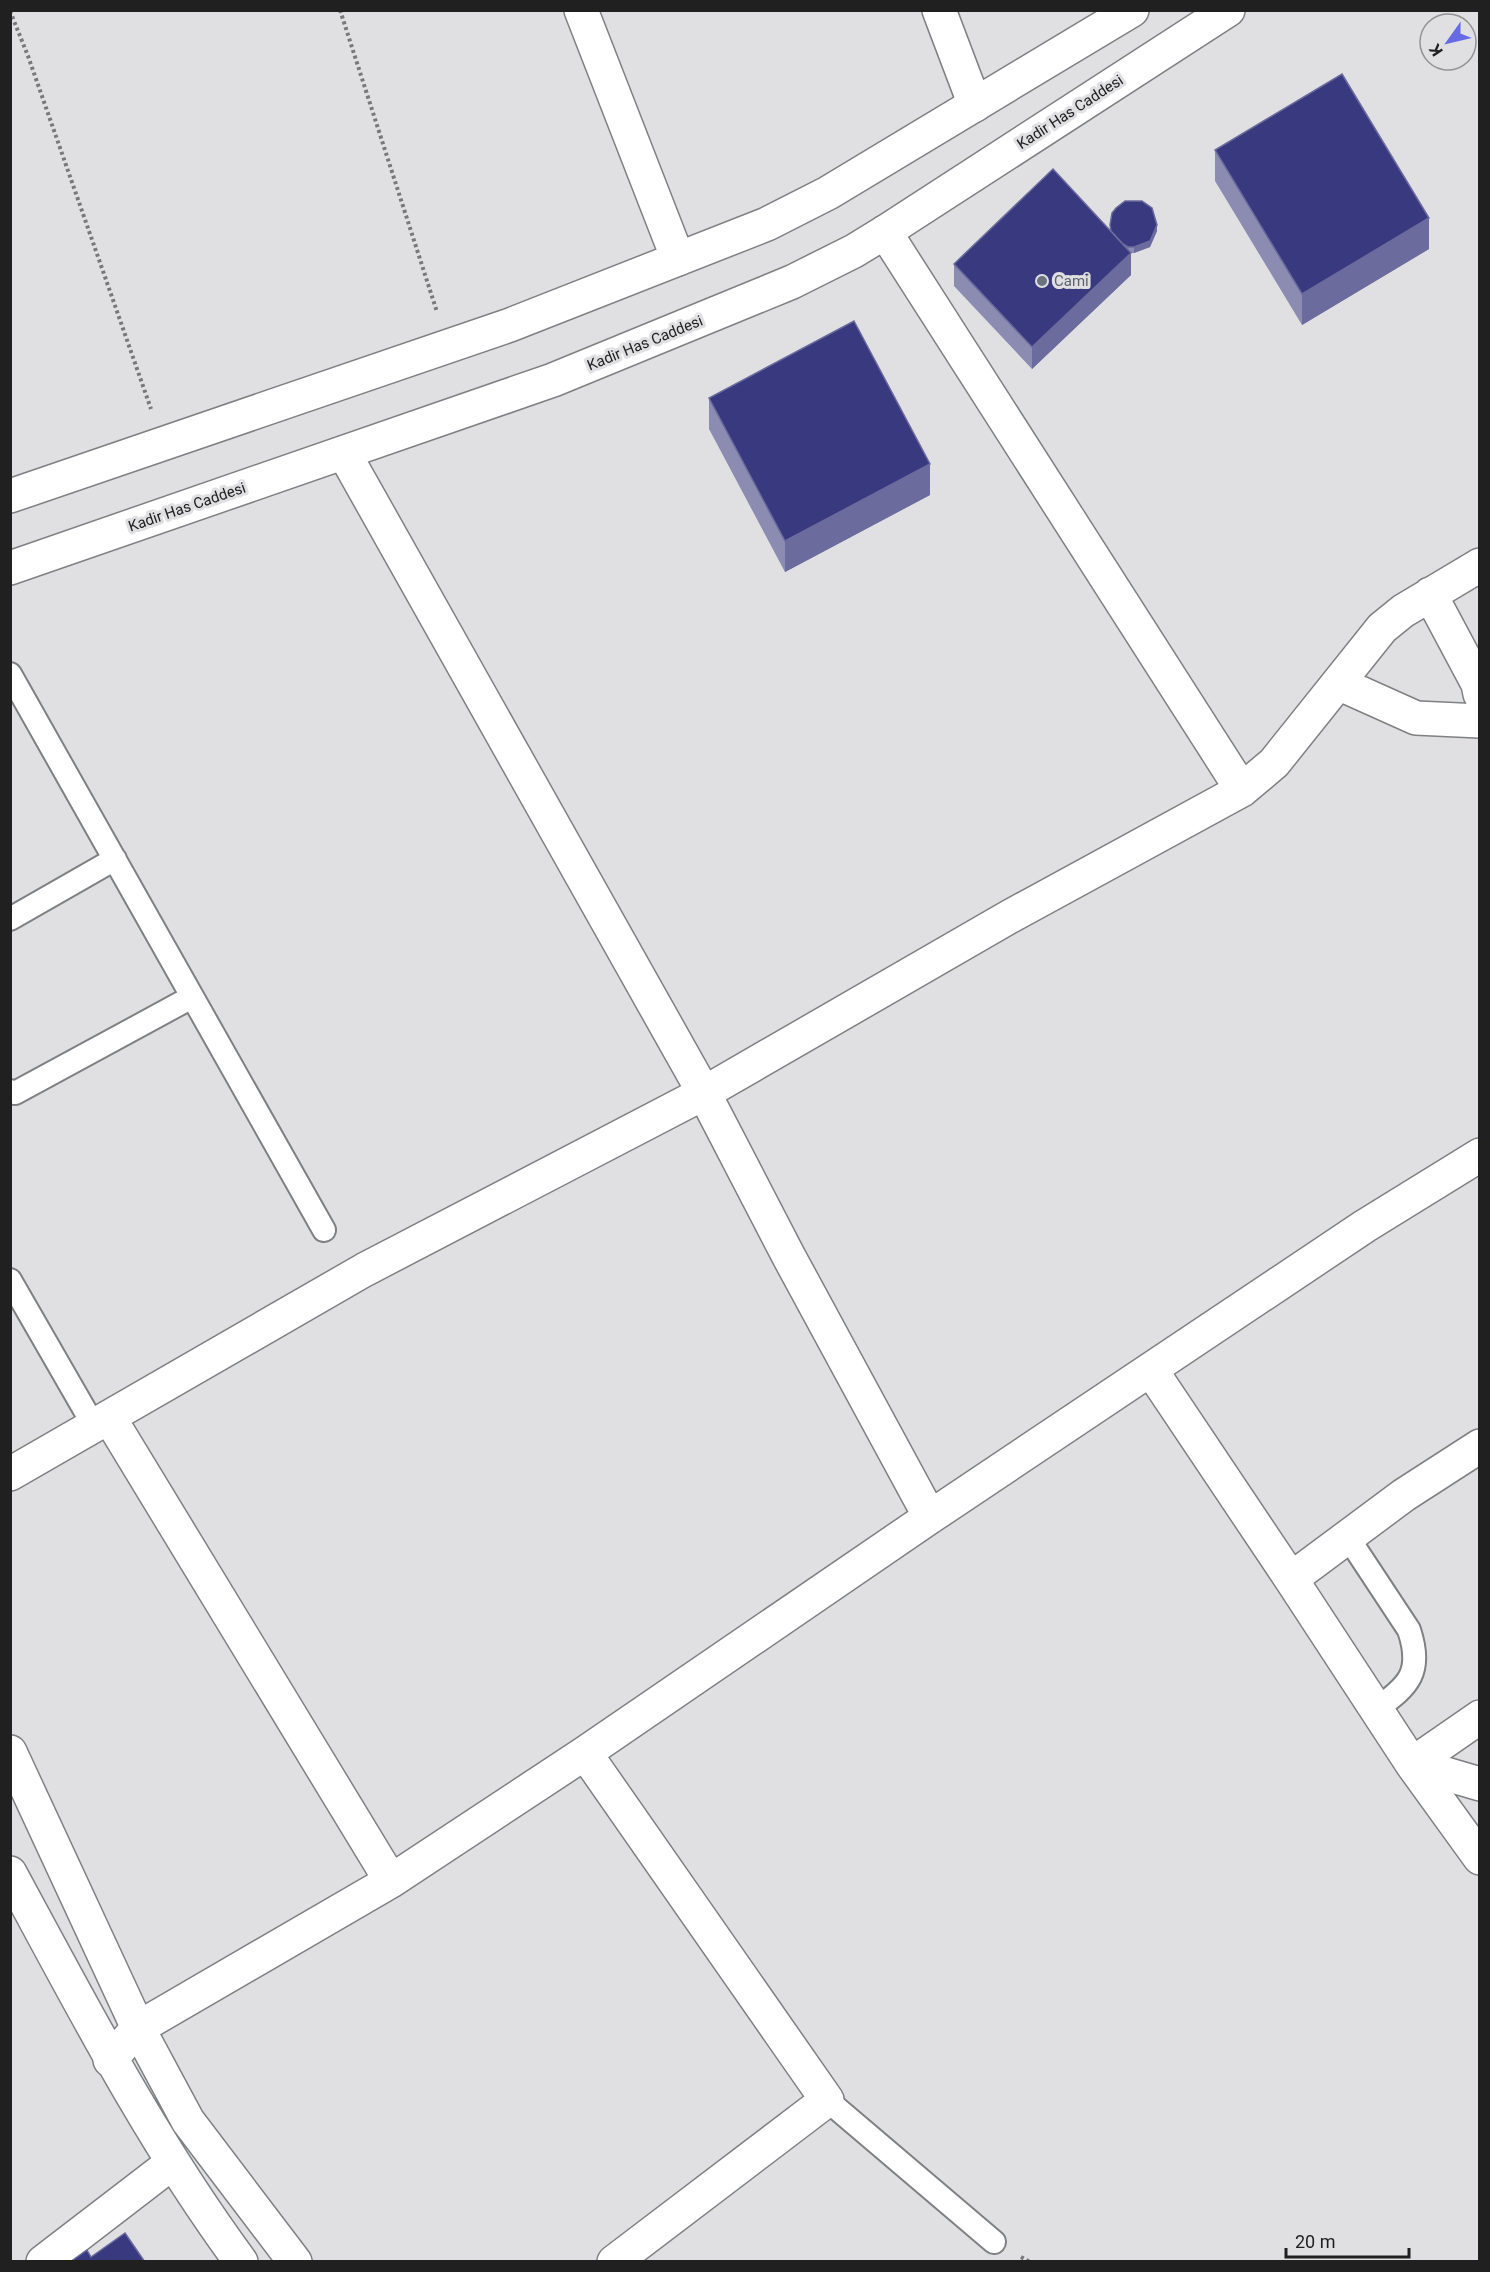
<svg xmlns="http://www.w3.org/2000/svg" width="1490" height="2272" font-family="Roboto,sans-serif">
<rect width="100%" height="100%" fill="#e0e0e3"/>
<g fill="none" stroke-linecap="round" stroke-linejoin="round">
<!-- service casing -->
<g stroke="#7f8082" stroke-width="26">
<path id="service" d="M10,674l314,556
M10,919l105,-60
M10,1091l5,2 177,-96
M10,1280l84,146
M1347,1536l62,94c14,42 0,56 -33,79
M827,2100l167,142"/>
</g>
<!-- minor casing -->
<g stroke="#7f8082" stroke-width="36">
<path id="minor" d="M581,10l97,249
M939,10l36,95
M885,232l357,558
M344,453l360,640 84,162 142,262
M1430,594l48,90 2,10
M1338,683l78,35 64,3
M1151,1370l140,209 121,185 68,94
M109,1417l282,464
M10,1474l354,-204 340,-177 305,-176 233,-127 32,-27 108,-135 21,-17 77,-46
M1291,1579l113,-84 76,-49
M585,1753l242,347 -213,162
M1412,1764l68,-47
M1412,1764l68,20
M110,2060l28,-32 253,-147 194,-128 345,-236 435,-291 115,-71
M43,2262l129,-99"/>
</g>
<!-- tertiary casing -->
<g stroke="#7f8082" stroke-width="36">
<path id="tertiary" d="M10,496l500,-171 257,-101 61,-31 304,-183
M10,568l543,-188 239,-98 62,-31 31,-19 343,-222
M10,1752l128,276 50,93 107,141
M10,1873c72,133 141,267 231,389"/>
</g>
<!-- path -->
<path stroke="#78787a" stroke-width="4" stroke-dasharray="3 3" stroke-linecap="butt" d="M340,10l97,302
M10,11l18,45 123,353
M1021,2257l9,5"/>
<!-- service -->
<use href="#service" stroke="#fff" stroke-width="22"/>
<!-- minor -->
<use href="#minor" stroke="#fff" stroke-width="33"/>
<!-- tertiary -->
<use href="#tertiary" stroke="#fff" stroke-width="33"/>
</g>
<!-- wall -->
<path fill="#8c8cb2" d="M1215,150l214,99 -127,76 -87,-144z
M1110,225l47,6 -7,16 -16,6h-3v22l-99,94 -78,-83v-22l156,-34z
M709,398l221,97 -145,77 -76,-143z"/>
<!-- shaded-wall -->
<path fill="#6b6b9e" d="M1429,218v31l-127,76v-31z
M1157,225v6l-7,16 -16,6v-6z
M1131,253v22l-99,94v-22z
M930,464v31l-145,77v-31z"/>
<!-- building -->
<path fill="#393980" stroke="#6b6b9e" stroke-width="1.5" d="M1342,74l87,144 -127,76 -87,-144z
M1053,169l78,84 -99,94 -78,-83z
M1125,201h17l10,7 5,17 -7,16 -16,6h-6l-5,-3 -12,-13 -1,-6 2,-12 4,-5z
M854,321l76,143 -145,77 -76,-143z
M125,2233l20,29h-75l17,-12 4,7z"/>
<!-- markers -->
<circle fill="#6b7280" stroke="#e0e0e3" stroke-width="2" cx="1042" cy="281" r="6"/>
<g text-anchor="middle" dominant-baseline="central" stroke-width="6" stroke-linejoin="round" paint-order="stroke">
<!-- street labels -->
<g font-size="15" fill="#202021" stroke="#e0e0e3">
<text transform="translate(1070 112) rotate(-33)">Kadir Has Caddesi</text>
<text transform="translate(645 343) rotate(-22)">Kadir Has Caddesi</text>
<text transform="translate(187 507) rotate(-19)">Kadir Has Caddesi</text>
</g>
<!-- worship labels -->
<g font-size="15" fill="#5b616d" stroke="#e0e0e3" text-anchor="start">
<text x="1054" y="281">Cami</text>
</g>
</g>
<!-- border -->
<rect width="1490" height="2272" fill="none" stroke="#202021" stroke-width="24"/>
<!-- north arrow -->
<g transform="translate(1448 42) rotate(236)"><circle r="28" fill="#e0e0e3" stroke="#939395" stroke-width="1.5"/>
<path d="M0-4.5L10 22L0 15L-10 22Z" fill="#666be4"/>
<text y="-9" font-size="16" font-weight="bold" text-anchor="middle" fill="#202021">K</text>
</g>
<!-- scale -->
<path d="M1286 2248v9h123v-9" fill="none" stroke="#202021" stroke-width="3"/>
<text x="1295" y="2248" font-size="18" fill="#202021" stroke="#e0e0e3" stroke-width="4.5" paint-order="stroke">20 m</text>
</svg>
